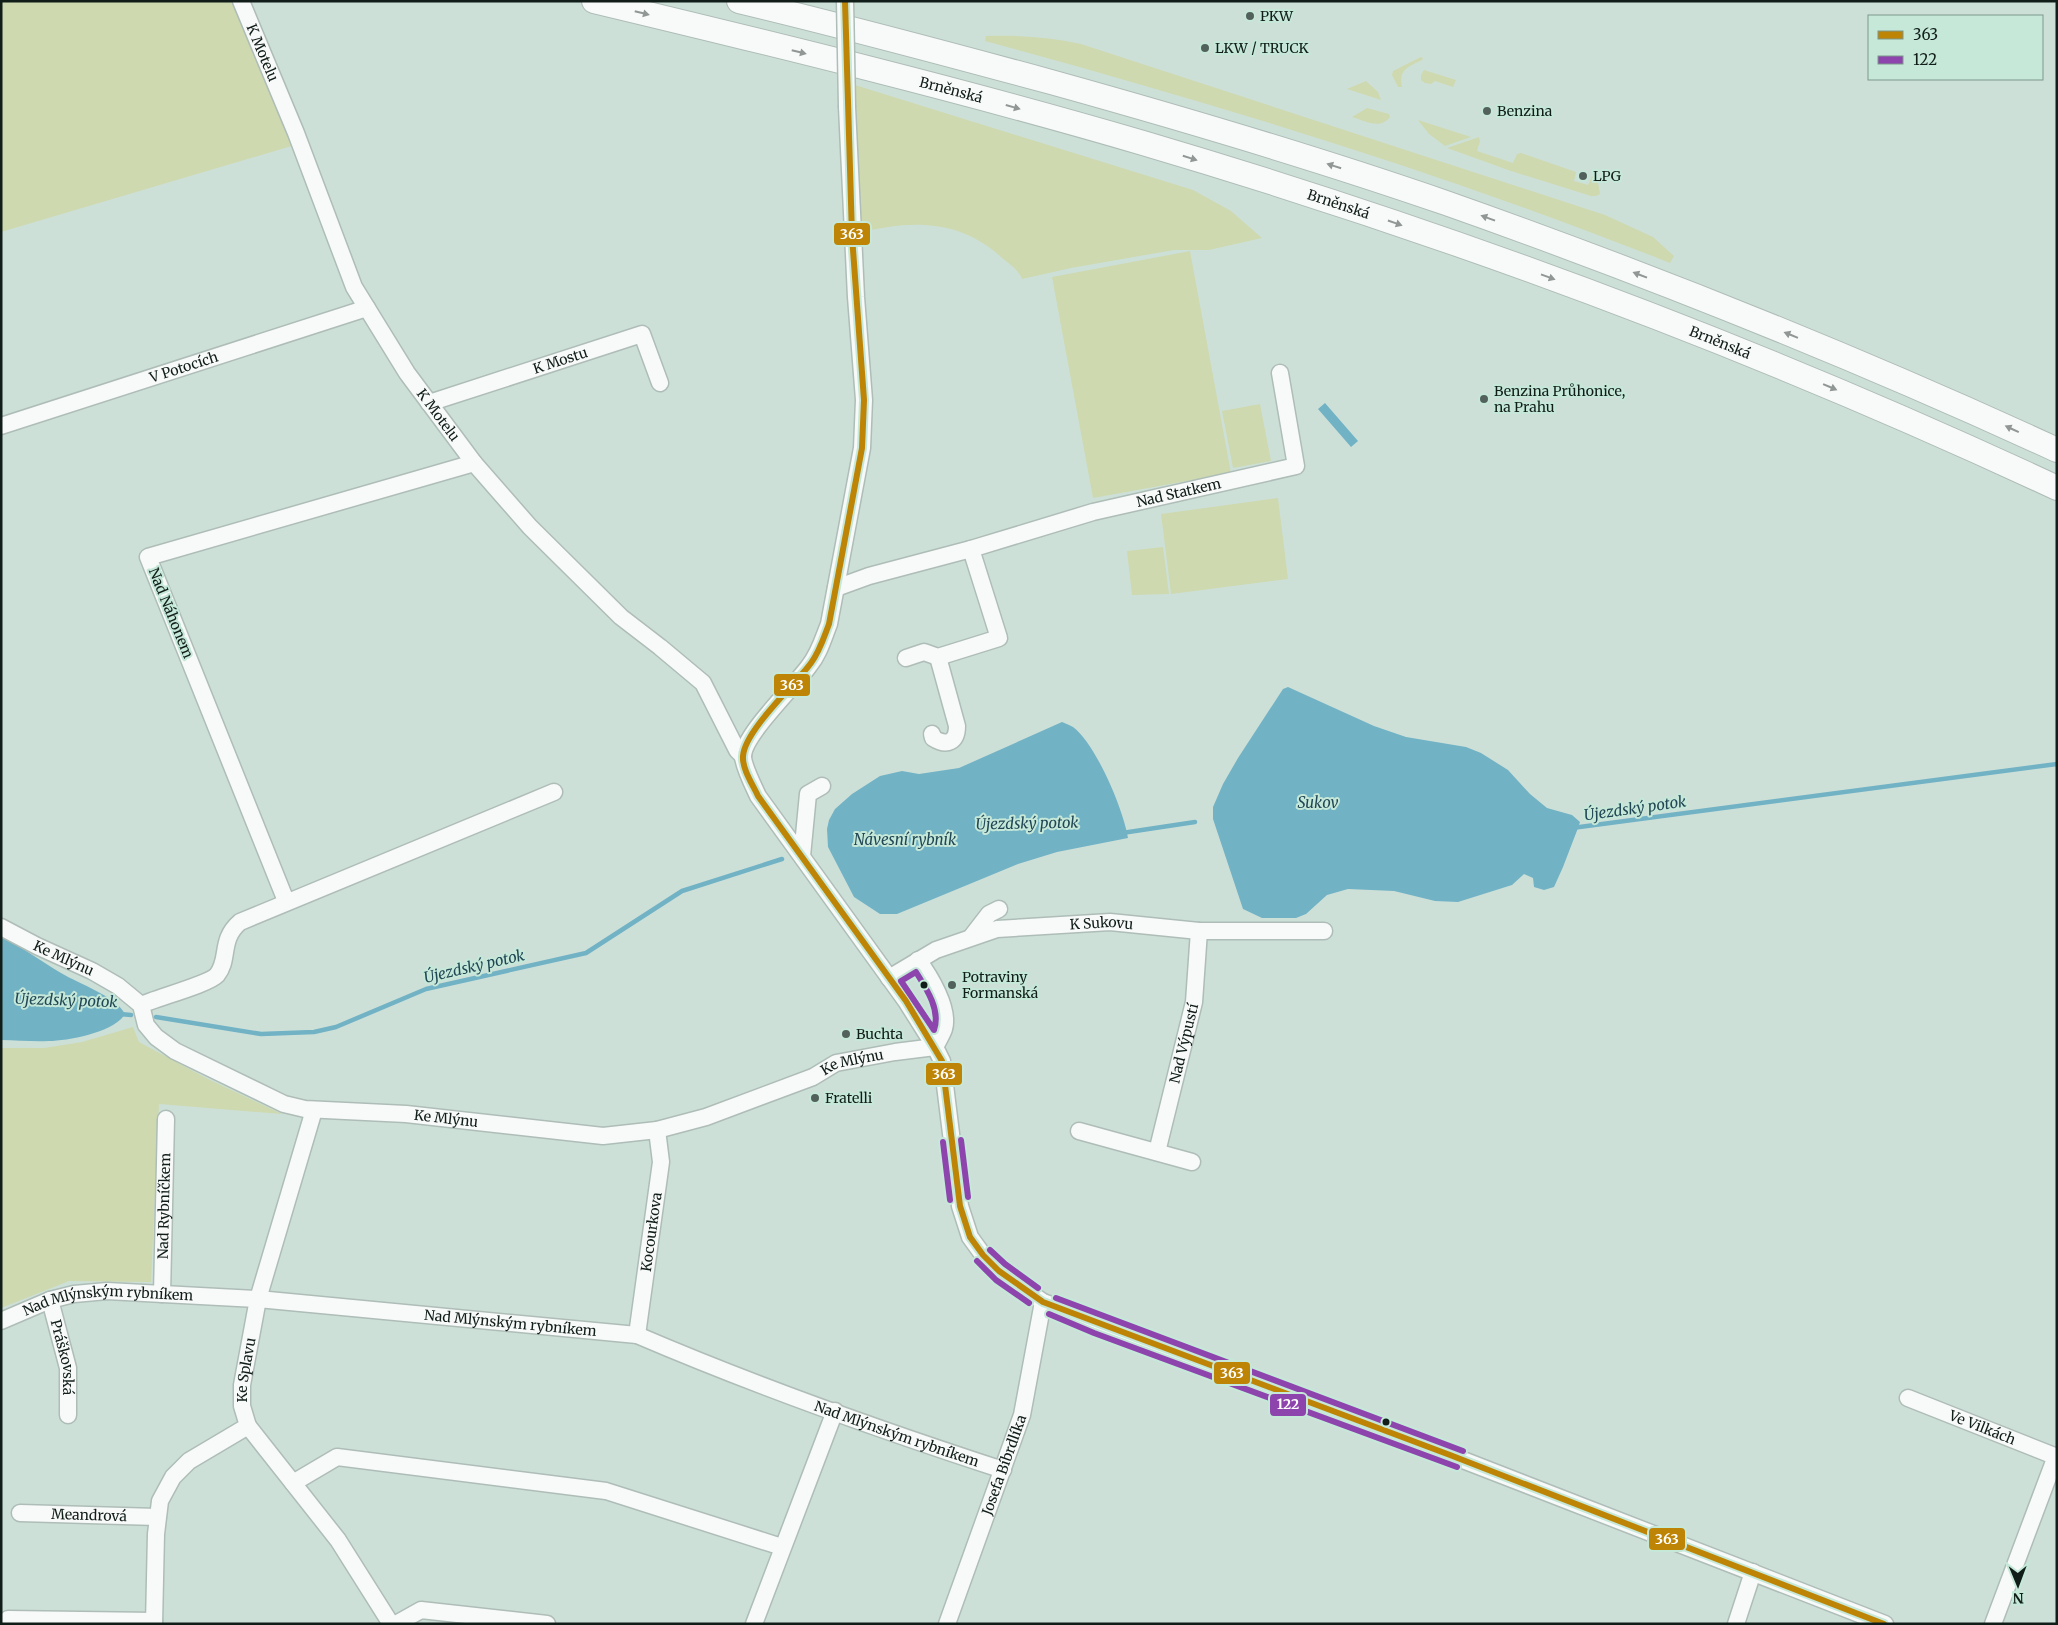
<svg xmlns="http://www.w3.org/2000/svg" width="2058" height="1625" font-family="Merriweather,serif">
<rect width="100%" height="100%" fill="#cde0d8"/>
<!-- green -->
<path fill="#ced9af" d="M1,1h232l9,14 53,130 -294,87z
M986,36c33,-1 63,1 95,8l524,171 48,22 21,19 -4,7c-223,-89 -453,-159 -685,-222z
M1421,57l2,1 -1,2c-13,6 -24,10 -20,27h-4l-6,-12 1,-4z
M1424,70l32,10 -3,7 -18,-6 -4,3 -6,-1 -4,-3v-5z
M1366,81l12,11 3,8 -34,-11z
M855,85l338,105 38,21 31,27 -53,12h-35l-103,18 -49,11c-3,-9 -14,-16 -21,-22 -42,-38 -90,-37 -142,-24z
M1367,108l22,6 1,3c-10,13 -25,4 -38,0z
M1418,120l53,17 -26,9 -16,-12z
M1479,137l1,4 -3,10 36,12 4,-9 4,-1 55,19 -2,9 14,4 4,-9 6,6 2,12 -4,2h-5l-80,-25 -64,-23z
M1190,251l41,222 -138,25 -41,-221z
M1260,404l11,57 -38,7 -11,-57z
M1278,498l10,81 -117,15 -10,-80z
M1163,547l6,47 -37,1 -5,-44z
M133,1027l6,15 69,37 74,35 -123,-10 -8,178 -82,-1 -68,27v-260h43l38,-6z"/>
<!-- water -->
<path fill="#72b2c5" d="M1325,403l33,38 -7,6 -33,-38z
M1288,687l86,39 32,11 60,10 15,6 27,17 22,24 17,14 25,7 8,7 -2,6 -15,39 -9,20 -10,3 -10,-3 -1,-9 -9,-4 -12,11 -54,17 -23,-1 -41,-10 -46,-2 -21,6 -21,19 -10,4h-34l-19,-9 -30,-90v-12l10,-23 15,-26 45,-69z
M1062,722c4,2 8,3 11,5 23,17 51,84 55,111l-71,14 -39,12 -121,50h-17l-26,-17 -26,-50 -1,-18 2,-9 6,-11 17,-15 28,-18 22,-5 17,3 40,-6z
M1,937c21,10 40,24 60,36 18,11 55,23 64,41 -10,18 -57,27 -76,27 -16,1 -32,-1 -48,-1z"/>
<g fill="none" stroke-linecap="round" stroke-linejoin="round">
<!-- stream -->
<path stroke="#72b2c5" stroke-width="4.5" d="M1572,828l485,-64
M1122,833l73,-11
M120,1014l11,1
M156,1017l105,17 53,-2 22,-5 90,-38 160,-36 96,-62 100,-32"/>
<!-- minor casing -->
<g stroke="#aebdb7" stroke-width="19">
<g id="minor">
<path id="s1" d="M241,1l55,132 58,154 53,86 67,90 56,64 91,90 39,30 43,36 34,67 6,6"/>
<path d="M847,107l9,190 8,103 -2,48 -33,176c-6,15 -10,30 -20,42 -14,20 -65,68 -66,90 0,10 11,31 15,40l148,205 29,46 7,14 18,145 10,31 13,18 16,16 44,31 407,153 435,169"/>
<path id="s2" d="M429,403l213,-69 18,49"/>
<path id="s3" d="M1,426l366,-118"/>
<path id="s4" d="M836,588l33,-12 102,-27 122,-37 203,-46 -16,-93"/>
<path d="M906,658l18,-6 14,5 61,-19 -28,-89"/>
<path d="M932,734l1,4c14,9 24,4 24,-12l-19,-69"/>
<path d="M802,856l6,-62 14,-8"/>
<path d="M286,901l-138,-344 326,-94"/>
<path id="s5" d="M1,927l36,19 55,25 26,15 23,19 5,20 10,12 19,14 109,53 21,5 101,5 197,22 54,-6 49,-13 107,-40 23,-14 59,-11 40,-5"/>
<path d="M972,936l17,-22 10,-5"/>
<path d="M918,960c12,16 32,49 26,69 -2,6 -6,12 -9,18"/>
<path id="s6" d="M889,978l47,-28 61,-21 113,-7 89,9h125"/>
<path d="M141,1005c15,-7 68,-21 76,-30 13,-16 2,-35 23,-53l314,-130"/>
<path d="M1079,1131l113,31"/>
<path id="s7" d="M1157,1152l37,-150 5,-71"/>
<path id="s8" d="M162,1294l4,-175"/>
<path id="s9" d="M50,1300l18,68v47"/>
<path id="s10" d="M1,1321l49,-21 24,-6 33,-3 151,8 379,36c119,51 243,95 366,135"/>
<path id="s11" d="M637,1335l24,-173 -4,-32"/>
<path id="s12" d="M1908,1398l149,59"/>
<path d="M248,1426l90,114 53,84"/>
<path d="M293,1483l44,-26 269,34 176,56"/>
<path id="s13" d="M20,1513l137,4"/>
<path d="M8,1619l146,2"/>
<path id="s14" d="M154,1624l2,-90 4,-33 13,-24 16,-16 59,-35 -6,-20v-21l16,-86 56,-189"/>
<path d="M396,1624l25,-14 126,14"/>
<path d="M754,1624l81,-213"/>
<path id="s15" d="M947,1624l75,-209 21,-113"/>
<path d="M1736,1624l17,-52"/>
<path d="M1993,1624l63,-168"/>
</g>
</g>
<!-- highway casing -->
<g stroke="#aebdb7" stroke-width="26">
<g id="highway">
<path id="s16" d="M594,1c184,44 368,89 549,142 312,92 619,207 914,345"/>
<path d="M739,1c105,25 209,53 312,81 133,37 265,76 395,121 207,73 411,155 611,247"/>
</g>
</g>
<!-- minor -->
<use href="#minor" stroke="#f8faf9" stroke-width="16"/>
<!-- highway -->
<use href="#highway" stroke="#f8faf9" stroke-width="24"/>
<!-- minor-bridge casing -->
<g stroke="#aebdb7" stroke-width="19" stroke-linecap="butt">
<path id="minor-bridge" d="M845,1l2,106"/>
</g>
<!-- minor-bridge -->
<use href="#minor-bridge" stroke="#f8faf9" stroke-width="16"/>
<!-- bus-1 casing -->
<g stroke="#c5e8d9" stroke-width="10">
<path id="bus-1" d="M845,1l7,235 12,164 -2,48 -33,176c-5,13 -9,27 -18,39 -16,22 -66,67 -68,93 -1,13 10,29 15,40l148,205 36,60 18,145 10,31 13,18 16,16 44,31 407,153 434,169"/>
</g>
<!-- bus-2 casing -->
<g stroke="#c5e8d9" stroke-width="10">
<path id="bus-2" d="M916,972c10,16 25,38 18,58l-33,-49z
M961,1140l7,57
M943,1142l7,58
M990,1250l15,14 33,24
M977,1261l19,19 33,23
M1056,1298l407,153
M1049,1314l45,19 363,134"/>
</g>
<!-- bus-1 -->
<use href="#bus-1" stroke="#bd8406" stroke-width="6"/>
<!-- bus-2 -->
<use href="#bus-2" stroke="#8e44ad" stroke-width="6"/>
</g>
<!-- one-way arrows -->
<defs><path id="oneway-solid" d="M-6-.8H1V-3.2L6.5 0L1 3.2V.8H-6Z" transform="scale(1.25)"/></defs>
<g fill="#909794">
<use href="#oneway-solid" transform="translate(642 13) rotate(14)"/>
<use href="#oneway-solid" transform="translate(799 52) rotate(14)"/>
<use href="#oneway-solid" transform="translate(1013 107) rotate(16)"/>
<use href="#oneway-solid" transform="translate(1190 158) rotate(17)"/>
<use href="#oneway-solid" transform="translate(1334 166) rotate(-162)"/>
<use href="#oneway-solid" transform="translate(1488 218) rotate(-160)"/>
<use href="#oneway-solid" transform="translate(1395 223) rotate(19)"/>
<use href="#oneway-solid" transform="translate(1640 275) rotate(-159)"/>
<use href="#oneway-solid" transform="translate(1548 277) rotate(20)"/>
<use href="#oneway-solid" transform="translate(1791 335) rotate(-158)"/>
<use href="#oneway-solid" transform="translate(1830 387) rotate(23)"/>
<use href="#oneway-solid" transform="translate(2012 429) rotate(-155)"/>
</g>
<!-- markers -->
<g fill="#52615b" stroke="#c5e8d9" stroke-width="2">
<circle cx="1250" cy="16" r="5"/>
<circle cx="1205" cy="48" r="5"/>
<circle cx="1487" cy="111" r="5"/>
<circle cx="1583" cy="176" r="5"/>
<circle cx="1484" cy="399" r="5"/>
<circle cx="952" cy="985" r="5"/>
<circle cx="846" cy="1034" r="5"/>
<circle cx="815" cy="1098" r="5"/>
</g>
<g fill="#101d18" stroke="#c5e8d9" stroke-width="2">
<circle cx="924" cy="985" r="4.5"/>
<circle cx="1386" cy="1422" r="4.5"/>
</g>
<g text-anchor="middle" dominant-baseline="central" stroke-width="4" stroke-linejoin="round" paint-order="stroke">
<!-- poi labels -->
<g font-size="14" fill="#101d18" stroke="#c5e8d9" text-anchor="start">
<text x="1260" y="16">PKW</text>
<text x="1215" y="48">LKW / TRUCK</text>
<text x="1497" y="111">Benzina</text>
<text x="1593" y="176">LPG</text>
<text x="1494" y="391">Benzina Průhonice,<tspan x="1494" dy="16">na Prahu</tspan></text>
<text x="962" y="977">Potraviny<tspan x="962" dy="16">Formanská</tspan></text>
<text x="856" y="1034">Buchta</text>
<text x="825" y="1098">Fratelli</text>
</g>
<!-- street labels -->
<g font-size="14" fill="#101d18" stroke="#c5e8d9">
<text stroke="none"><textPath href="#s1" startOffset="56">K Motelu</textPath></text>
<text stroke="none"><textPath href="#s16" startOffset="368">Brněnská</textPath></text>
<text stroke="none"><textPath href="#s16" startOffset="772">Brněnská</textPath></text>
<text stroke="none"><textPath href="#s16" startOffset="1178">Brněnská</textPath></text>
<text stroke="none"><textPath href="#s2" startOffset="138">K Mostu</textPath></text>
<text stroke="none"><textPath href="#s3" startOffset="192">V Potocích</textPath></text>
<text stroke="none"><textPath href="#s1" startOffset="461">K Motelu</textPath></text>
<text stroke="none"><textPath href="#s4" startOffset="356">Nad Statkem</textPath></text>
<text transform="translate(171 613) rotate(68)">Nad Náhonem</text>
<text stroke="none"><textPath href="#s6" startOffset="224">K Sukovu</textPath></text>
<text stroke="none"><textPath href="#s5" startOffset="70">Ke Mlýnu</textPath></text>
<text stroke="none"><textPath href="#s7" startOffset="112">Nad Výpustí</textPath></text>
<text stroke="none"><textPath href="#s5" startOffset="925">Ke Mlýnu</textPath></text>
<text stroke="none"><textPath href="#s5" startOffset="505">Ke Mlýnu</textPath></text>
<text stroke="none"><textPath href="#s8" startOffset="88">Nad Rybníčkem</textPath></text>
<text stroke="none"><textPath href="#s11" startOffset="104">Kocourkova</textPath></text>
<text stroke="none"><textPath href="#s10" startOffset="111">Nad Mlýnským rybníkem</textPath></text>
<text stroke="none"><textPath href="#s10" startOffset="516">Nad Mlýnským rybníkem</textPath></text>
<text stroke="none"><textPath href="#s9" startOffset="59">Práškovská</textPath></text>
<text stroke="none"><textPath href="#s14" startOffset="299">Ke Splavu</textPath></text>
<text stroke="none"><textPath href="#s12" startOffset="80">Ve Vilkách</textPath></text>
<text stroke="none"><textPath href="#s10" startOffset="921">Nad Mlýnským rybníkem</textPath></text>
<text stroke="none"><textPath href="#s15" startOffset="169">Josefa Bíbrdlíka</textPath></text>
<text stroke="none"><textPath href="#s13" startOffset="69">Meandrová</textPath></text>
</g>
<!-- water labels -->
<g font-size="15" font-style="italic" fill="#214654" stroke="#c5e8d9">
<text x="1318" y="802">Sukov</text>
<text transform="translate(1635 808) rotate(-8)">Újezdský potok</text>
<text transform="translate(1027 823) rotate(-1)">Újezdský potok</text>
<text x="905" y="839">Návesní rybník</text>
<text transform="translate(474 966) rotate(-13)">Újezdský potok</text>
<text transform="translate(66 1000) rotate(2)">Újezdský potok</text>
</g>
</g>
<g stroke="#c5e8d9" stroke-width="2">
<rect x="833" y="222" width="38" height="24" rx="5" fill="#bd8406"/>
<rect x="773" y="673" width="38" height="24" rx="5" fill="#bd8406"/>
<rect x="925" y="1062" width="38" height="24" rx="5" fill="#bd8406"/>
<rect x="1213" y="1361" width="38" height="24" rx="5" fill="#bd8406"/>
<rect x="1269" y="1393" width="38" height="24" rx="5" fill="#8e44ad"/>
<rect x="1648" y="1527" width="38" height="24" rx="5" fill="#bd8406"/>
</g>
<g font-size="14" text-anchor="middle" font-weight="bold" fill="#fff">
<text x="852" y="239">363</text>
<text x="792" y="690">363</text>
<text x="944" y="1079">363</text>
<text x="1232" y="1378">363</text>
<text x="1288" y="1409">122</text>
<text x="1667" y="1544">363</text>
</g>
<!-- border -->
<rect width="2058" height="1625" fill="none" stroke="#101d18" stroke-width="5"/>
<!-- legend -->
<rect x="1868" y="15" width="175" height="65" fill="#c5e8d9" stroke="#7d978c"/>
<rect x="1878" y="31" width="25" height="8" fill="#bd8406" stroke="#7d978c"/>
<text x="1913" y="40" font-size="15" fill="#101d18">363</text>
<rect x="1878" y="56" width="25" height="8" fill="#8e44ad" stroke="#7d978c"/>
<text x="1913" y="65" font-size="15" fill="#101d18">122</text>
<!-- north arrow -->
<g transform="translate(2018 1585) rotate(179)" stroke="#c5e8d9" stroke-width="4" paint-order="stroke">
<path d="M0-4L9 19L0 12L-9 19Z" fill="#101d18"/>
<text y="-8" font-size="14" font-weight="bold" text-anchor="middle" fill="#101d18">N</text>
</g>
</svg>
